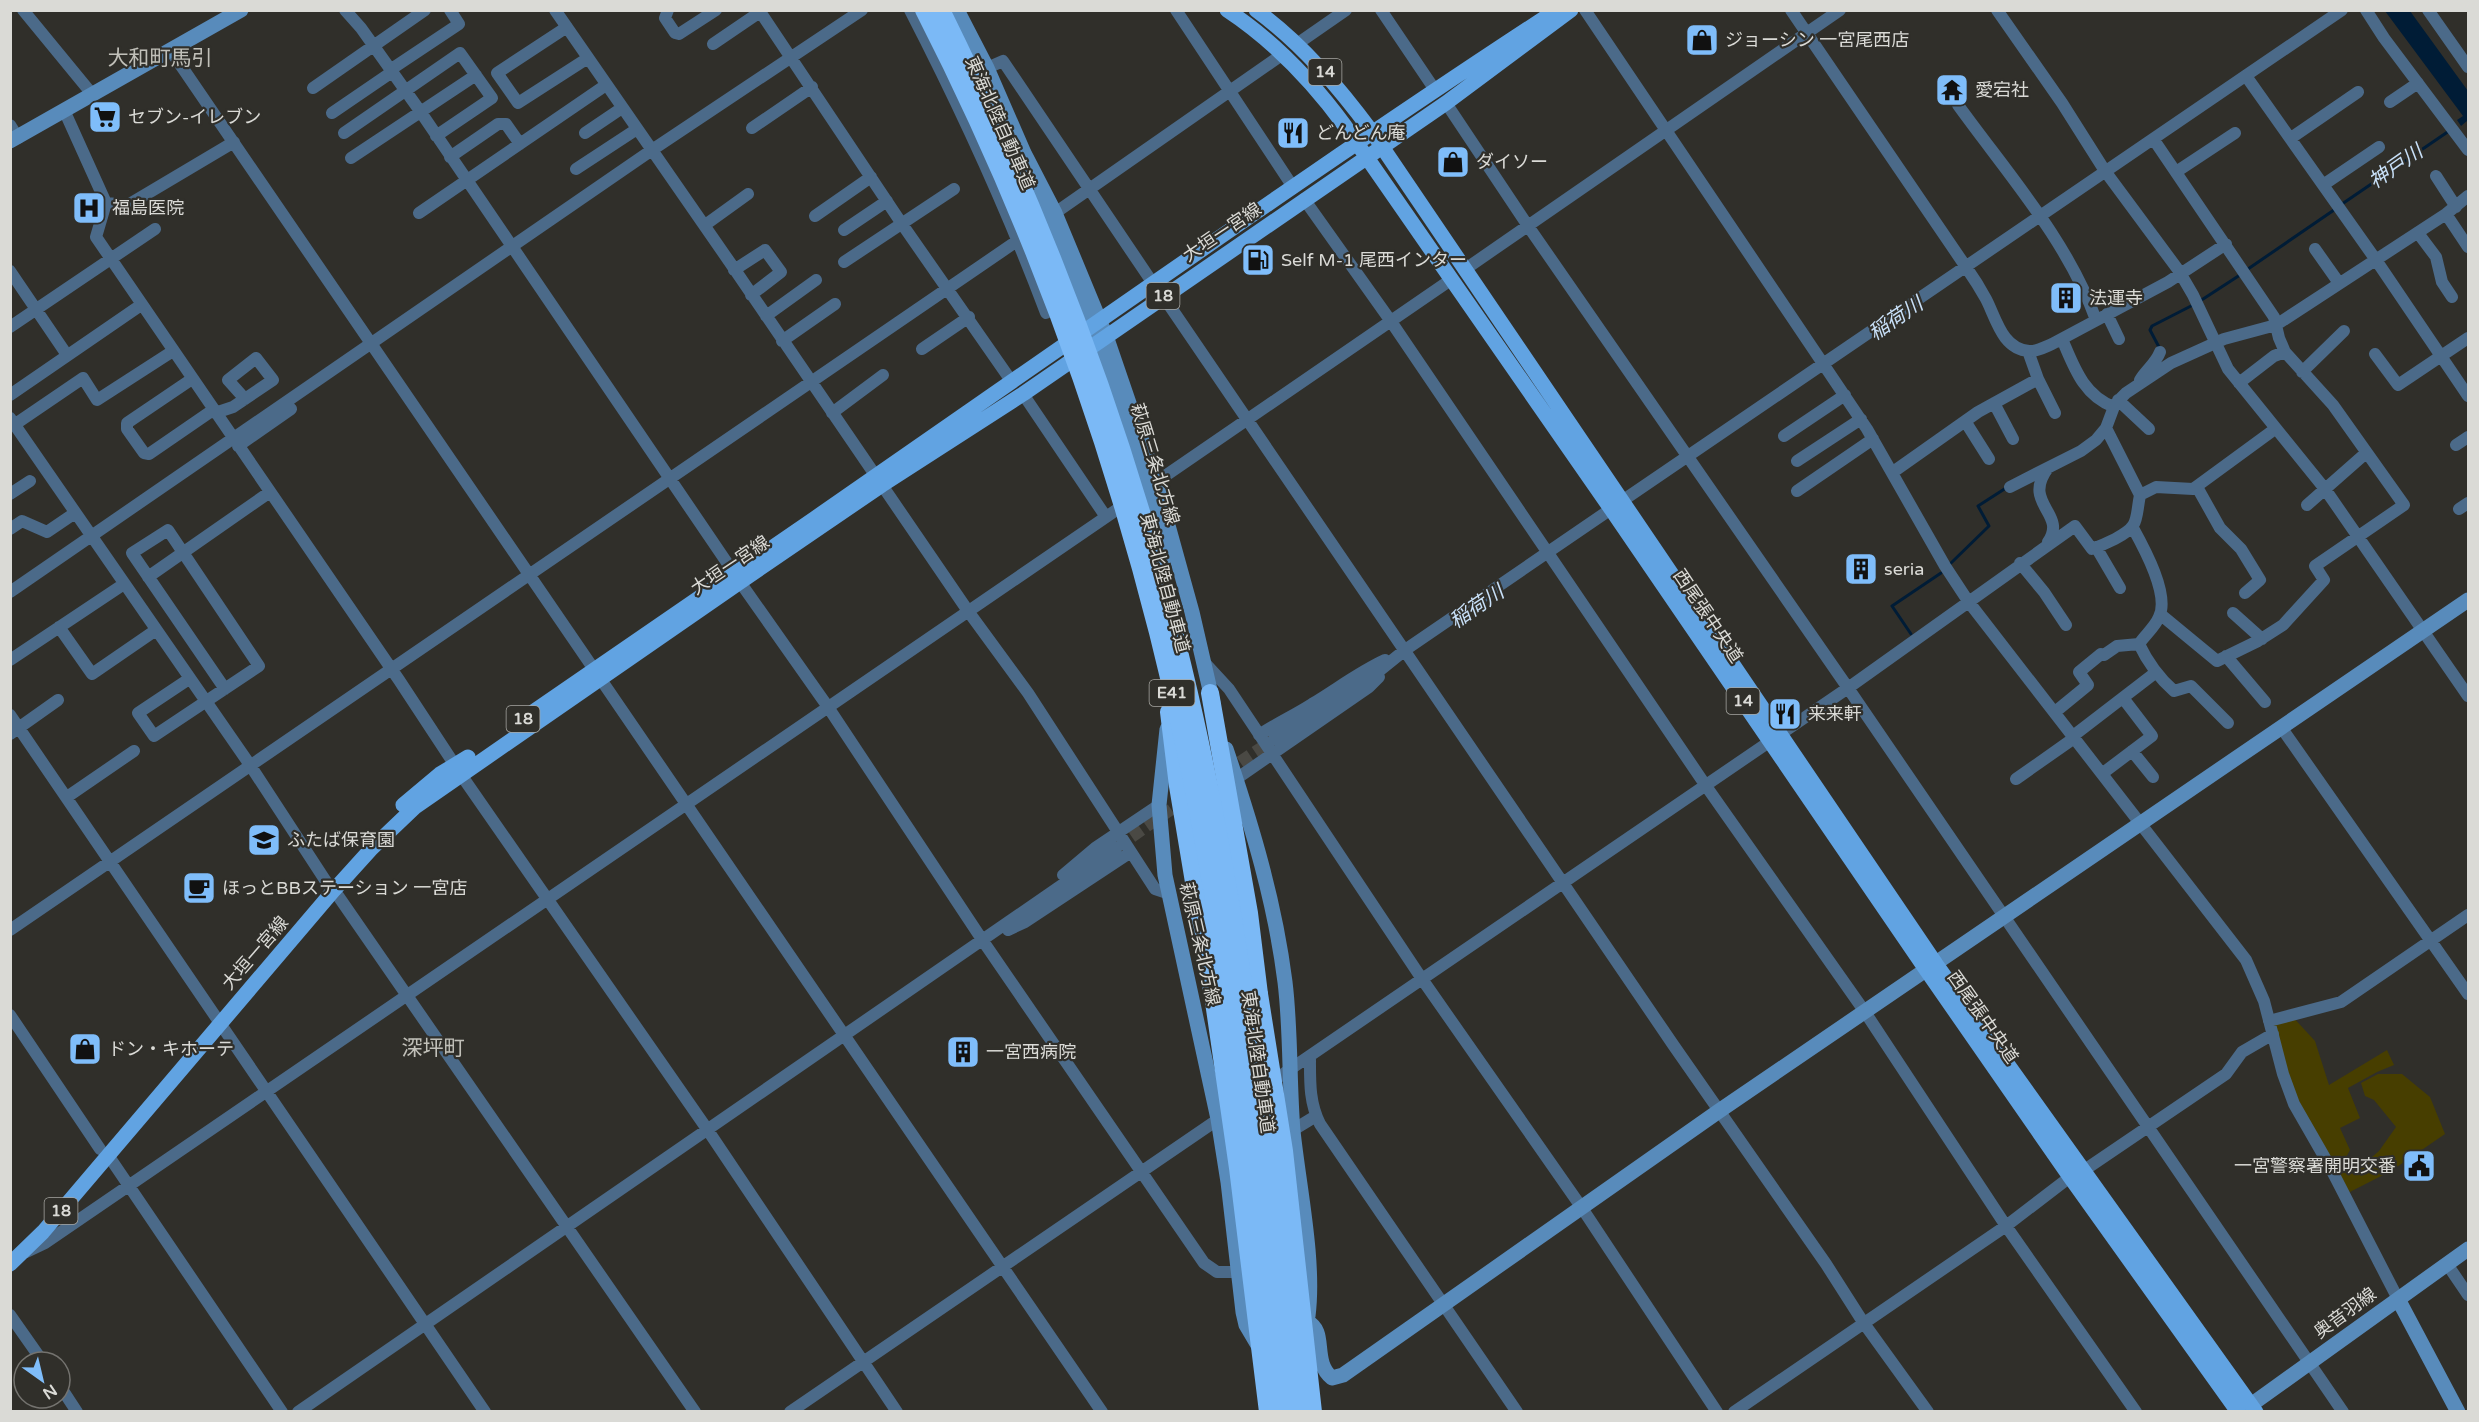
<svg xmlns="http://www.w3.org/2000/svg" width="2479" height="1422" font-family="'Varela Round','Noto Sans JP',sans-serif">
<rect width="100%" height="100%" fill="#302f2a"/>
<!-- green -->
<path fill="#473e00" d="M2291,1015l24,26 14,44 58,-35 7,15 -17,7 -29,16 12,30 -20,10 10,22 -7,13 9,11 27,-23 17,-24 -22,-27 -9,-4 -4,-13 17,-9h24l28,23 15,37 -54,37 -47,24 -50,-91 -25,-83z"/>
<!-- water -->
<path fill="#001c36" d="M2385,11h25l58,80v32l-1,-2 -6,5 -4,-6 6,-4z"/>
<g fill="none" stroke-linecap="round" stroke-linejoin="round">
<!-- stream -->
<path stroke="#001c36" stroke-width="3" d="M2342,204l107,-73
M2248,269l86,-59
M2200,301l40,-26
M2160,349l-10,-19 2,-4 39,-20
M1951,563l38,-37 -11,-20 28,-18
M1911,634l-19,-28 49,-33"/>
<!-- street-tunnel -->
<path stroke="#4a4944" stroke-width="12" stroke-dasharray="12 6" stroke-linecap="butt" d="M1225,772l48,-32
M1117,847l69,-48"/>
<!-- street -->
<path stroke="#4b6a89" stroke-width="12" d="M23,10l69,84
M345,10l16,18 59,83 314,462
M555,10l176,254 237,347 60,82 127,196 12,4
M668,10l-3,8 10,15 4,1 37,-24
M759,10l143,214 110,158
M910,10c51,99 97,199 136,303
M1176,10l117,177
M1381,10l54,80
M1585,10l282,419 78,137 23,35 278,359 18,41 19,73 11,30 35,61 69,134
M1791,10l175,257c7,10 14,21 20,32 10,19 16,50 43,52 7,1 16,-4 23,-7l116,-62 58,-38
M1997,10l65,93 43,68 74,100 14,24 35,74 97,120 143,207
M2366,10l18,28 84,112
M2428,10l40,57
M567,27l-70,46 21,30 70,-45
M713,44l47,-32
M1297,44l49,-34
M171,51l931,1361
M987,68l16,-7 149,221
M390,70l69,-46 -9,-14
M2246,76l130,184 92,136
M313,88l112,-78
M2390,102l28,-19
M1446,103l82,123 320,462 495,724
M1958,105c49,68 110,136 138,215
M64,110l42,93 -10,34 303,443 65,99 243,350 190,283
M332,113l60,-41
M10,125l8,13
M752,128l60,-41
M344,133l116,-80 32,45 -56,38
M585,133l37,-25
M2291,138l67,-46
M2154,140l120,177 5,21 6,14 48,53 71,100 -89,61 9,14 -41,45 -25,16 -41,20 -57,-47
M450,157l48,-33h8l14,20
M351,158l125,-83
M576,169l61,-40
M2176,172l59,-39
M2436,176l20,31
M2323,185l56,-38
M1304,199l86,121 316,466 159,226 141,214 130,186
M106,203l22,2 106,-63
M419,213l187,-128
M1055,213l228,-159
M2446,214l22,33
M815,216l56,-39
M705,225l43,-31
M844,230l43,-29
M2418,233l18,24 6,25 10,15
M2315,249l24,34
M844,262l110,-73
M734,270l31,-20 16,22 -30,23
M1464,270l376,-260
M10,271l57,84
M1163,296l511,750 152,218 37,58 65,90
M2107,314l12,25
M766,316l50,-36
M10,327l145,-98
M2062,339c12,28 21,56 52,68
M782,341l53,-37
M922,349l47,-32
M2028,351l10,28 17,34
M2375,354l23,31 70,-47
M2302,372l42,-41
M192,379l-65,44v6l17,24 5,1 64,-44
M2140,380c6,-10 16,-17 20,-28
M2239,383l35,-27 11,-4
M1023,394l83,123
M10,395l131,-90
M2118,400l31,29
M1994,403l19,36
M215,413l18,-6 40,-27 -17,-22 -28,22 17,19
M832,413l51,-38
M10,418l240,347 77,118
M1965,421l24,38
M14,425l69,-47 14,22 76,-49
M2106,428l34,67
M1784,436l61,-41
M2456,445l12,-8
M238,446l53,-37
M1797,461l64,-42
M1893,472l85,-60 60,-33
M1149,487l303,-208
M2010,487l71,-36 15,-11 10,-12 9,-24 11,-11 45,-30 53,-24 52,-14 170,-111 22,-18
M2197,487l23,41 21,21 19,31 -15,13
M1797,491l76,-52
M10,494l20,-13
M1622,501l720,-491
M2307,505l59,-52
M2459,509l9,-6
M2133,528c11,20 37,67 26,89 -4,10 -14,18 -20,27 9,19 19,33 35,47l17,-5 37,37
M10,529l12,-8 25,11 28,-19
M2048,542c20,-29 -27,-38 0,-74
M2096,547l24,41
M2020,563l24,29 22,33
M148,577l122,-85
M740,582l88,125 155,234 221,322 13,9h30
M10,592l642,-442 210,-140
M2233,613l29,26
M59,627l33,47 64,-44
M2226,656l39,46
M10,660l114,-76
M1205,663l24,26 193,290 160,229 135,204
M189,679l-51,34 16,23 105,-70 -91,-136 -36,23 93,136
M2055,712l33,-27 -9,-13 22,-18 3,1 13,-9 22,-2
M10,715l475,697
M2281,727l187,267
M10,734l48,-34
M1259,735c18,-12 36,-20 53,-31 25,-15 47,-32 73,-44
M1274,739l105,-68 26,-21 206,-141
M2132,751l21,26
M2103,773l49,-37 -29,-38
M1236,779l133,-92 10,-10
M2016,779l54,-38 3,-5 82,-63
M67,797l67,-46
M1063,875l32,-27 64,-43
M334,890l361,522
M10,930l1007,-689
M1008,930l17,-8 106,-70
M10,1015l90,134
M2269,1021l72,-19 127,-87
M1310,1056c0,25 -1,46 10,68l197,288
M1267,1085l581,-397 227,-162 17,23c8,-3 15,-6 23,-10 25,-13 20,-18 25,-44l16,-8 37,2 82,-60
M1293,1130l23,-14
M108,1155l174,257
M2083,1171l143,-97 16,-22 31,-18
M26,1252l19,-9 1083,-741
M2447,1264l21,31
M10,1315l33,47
M60,1386l17,26
M298,1412l819,-565
M790,1412l433,-296
M1734,1412l272,-186 64,-49"/>
<!-- secondary -->
<path stroke="#588bbb" stroke-width="15" d="M957,10l30,58 37,85 31,60 51,123 50,146 36,130 21,91
M10,141l231,-131
M1035,197c34,67 58,140 83,212 17,49 37,100 45,152
M1167,729l-8,76 6,70 53,244 10,63 15,130 3,13 13,22
M1226,749c26,77 49,153 59,233 6,49 4,100 8,149 6,57 22,130 15,185
M2398,1299l60,113
M1307,1322c21,9 4,39 25,56l11,-3 376,-264 749,-511
M2241,1412l227,-163"/>
<!-- primary -->
<path stroke="#61a3e2" stroke-width="15" d="M1227,10c47,31 85,71 118,116l266,383 316,462 143,206 168,235
M1256,10c46,34 82,76 116,122l564,832 320,448
M517,723c154,-106 308,-211 461,-318 189,-131 378,-264 571,-390
M403,805l37,-31 28,-17
M10,1264l33,-32 291,-342 38,-42 43,-41 325,-225 142,-97 141,-91 423,-291 125,-93"/>
<!-- highway -->
<path stroke="#7bb9f6" stroke-width="18" d="M1210,693l39,220 10,81
M1169,712l9,74 36,216"/>
<!-- highway-bridge -->
<path stroke="#7bb9f6" stroke-width="18" d="M924,10c129,252 220,523 274,801 38,198 59,400 85,601
M941,10c104,211 188,430 242,658 59,244 84,495 116,744
M1259,994l25,157 29,261
M1214,1002l24,166 30,244"/>
</g>
<!-- icons -->
<defs>
<g id="shop-square" transform="scale(1.725)"><rect x="-9" y="-9" width="18" height="18" rx="4" fill="#7fbdfa" stroke="#302f2a"/><path d="M-5-2.5h2.3a2.7 3.5 0 0 1 5.4 0H5L5.5 6h-11ZM-1.5-2.5h3a1.5 2.3 0 0 0-3 0Z" fill="#111"/></g>
<g id="temple-square" transform="scale(1.725)"><rect x="-9" y="-9" width="18" height="18" rx="4" fill="#7fbdfa" stroke="#302f2a"/><path d="M0-6L5-2H3V0L6.5 2.5H4V6H1.5V3h-3V6H-4V2.5H-6.5L-3 0V-2H-5Z" fill="#111"/></g>
<g id="supermarket-square" transform="scale(1.725)"><rect x="-9" y="-9" width="18" height="18" rx="4" fill="#7fbdfa" stroke="#302f2a"/><path d="M-6-5.5h2.5l.6 2H6L4.5 2H-2.5L-4.4-4H-6ZM-1.5 3.2a1.3 1.3 0 1 0 .1 0ZM3 3.2a1.3 1.3 0 1 0 .1 0Z" fill="#111"/></g>
<g id="restaurant-square" transform="scale(1.725)"><rect x="-9" y="-9" width="18" height="18" rx="4" fill="#7fbdfa" stroke="#302f2a"/><path d="M-5-6h1v4h1v-4h1v4h1v-4h1v5L-1.5 .5V6h-2V.5L-5-1ZM5-6V6H3V1.5H1.5Q1.5-4 5-6Z" fill="#111"/></g>
<g id="hospital-square" transform="scale(1.725)"><rect x="-9" y="-9" width="18" height="18" rx="4" fill="#7fbdfa" stroke="#302f2a"/><path d="M-5-5h3v3.5h4V-5h3V5h-3V1.5h-4V5h-3Z" fill="#111"/></g>
<g id="fuel-square" transform="scale(1.725)"><rect x="-9" y="-9" width="18" height="18" rx="4" fill="#7fbdfa" stroke="#302f2a"/><path d="M-5.5-6h7V0h2V4h1.3V-2.5L3-4.5l.8-.8L6-3V5H2.5V1h-1V6h-7ZM-4.2-4.7v3.2H.2V-4.7Z" fill="#111"/></g>
<g id="building-square" transform="scale(1.725)"><rect x="-9" y="-9" width="18" height="18" rx="4" fill="#7fbdfa" stroke="#302f2a"/><path d="M-4-6H4V6H1V3H-1V6H-4ZM-2.5-4.3h1.7v1.8h-1.7ZM.8-4.3h1.7v1.8H.8ZM-2.5-1h1.7V.8h-1.7ZM.8-1h1.7V.8H.8Z" fill="#111"/></g>
<g id="school-square" transform="scale(1.725)"><rect x="-9" y="-9" width="18" height="18" rx="4" fill="#7fbdfa" stroke="#302f2a"/><path d="M0-5L7-2L0 1L-7-2ZM-4 1L0 2.5L4 1V4Q0 6-4 4Z" fill="#111"/></g>
<g id="cafe-square" transform="scale(1.725)"><rect x="-9" y="-9" width="18" height="18" rx="4" fill="#7fbdfa" stroke="#302f2a"/><path d="M-5.5-4.5H6V0H3Q3 3.5 0 3.5H-2.5Q-5.5 3.5-5.5 0ZM3-3.2v2h1.7v-2ZM-6 4.5H4V6H-6Z" fill="#111"/></g>
<g id="civic-square" transform="scale(1.725)"><rect x="-9" y="-9" width="18" height="18" rx="4" fill="#7fbdfa" stroke="#302f2a"/><path d="M-.6-6.5H3V-4.5H.6V-3L4-1V1h2V6H-6V1h2V-1L-.6-3ZM-1.2 2.5V6h2.4V2.5Z" fill="#111"/></g>
</defs>
<g fill-rule="evenodd">
<use href="#shop-square" x="1702" y="40"/>
<use href="#temple-square" x="1952" y="90"/>
<use href="#supermarket-square" x="105" y="117"/>
<use href="#restaurant-square" x="1293" y="133"/>
<use href="#shop-square" x="1453" y="162"/>
<use href="#hospital-square" x="89" y="208"/>
<use href="#fuel-square" x="1258" y="260"/>
<use href="#building-square" x="2066" y="298"/>
<use href="#building-square" x="1861" y="569"/>
<use href="#restaurant-square" x="1785" y="714"/>
<use href="#school-square" x="264" y="840"/>
<use href="#cafe-square" x="199" y="888"/>
<use href="#shop-square" x="85" y="1049"/>
<use href="#building-square" x="963" y="1052"/>
<use href="#civic-square" x="2419" y="1166"/>
</g>
<g text-anchor="middle" dominant-baseline="central" stroke-width="4.5" stroke-linejoin="round" paint-order="stroke">
<!-- shield labels -->
<g fill="#302f2a" stroke="#a7a7a2" stroke-width="1.5">
<rect x="1308.5" y="59" width="33" height="26" rx="4.5"/>
<rect x="1146.5" y="283" width="33" height="26" rx="4.5"/>
<rect x="1149.5" y="680" width="45" height="26" rx="4.5"/>
<rect x="1726.5" y="688" width="33" height="26" rx="4.5"/>
<rect x="506.5" y="706" width="33" height="26" rx="4.5"/>
<rect x="44.5" y="1198" width="33" height="26" rx="4.5"/>
</g>
<g font-size="16" font-weight="bold" fill="#dadad6">
<text x="1325" y="72">14</text>
<text x="1163" y="296">18</text>
<text x="1172" y="693">E41</text>
<text x="1743" y="701">14</text>
<text x="523" y="719">18</text>
<text x="61" y="1211">18</text>
</g>
<!-- poi labels -->
<g font-size="18" fill="#dadad6" stroke="#302f2a" text-anchor="start">
<text x="1725" y="40">ジョーシン 一宮尾西店</text>
<text x="1975" y="90">愛宕社</text>
<text x="128" y="117">セブン-イレブン</text>
<text x="1316" y="133">どんどん庵</text>
<text x="1476" y="162">ダイソー</text>
<text x="112" y="208">福島医院</text>
<text x="1281" y="260">Self M-1 尾西インター</text>
<text x="2089" y="298">法運寺</text>
<text x="1884" y="569">seria</text>
<text x="1808" y="714">来来軒</text>
<text x="287" y="840">ふたば保育園</text>
<text x="222" y="888">ほっとBBステーション 一宮店</text>
<text x="108" y="1049">ドン・キホーテ</text>
<text x="986" y="1052">一宮西病院</text>
<text x="2396" y="1166" text-anchor="end">一宮警察署開明交番</text>
</g>
<!-- street labels -->
<g font-size="18" fill="#dadad6" stroke="#302f2a">
<text transform="translate(1000 123) rotate(66)">東海北陸自動車道</text>
<text transform="translate(1222 232) rotate(-34)">大垣一宮線</text>
<text transform="translate(1155 464) rotate(73)">萩原三条北方線</text>
<text transform="translate(730 565) rotate(-34)">大垣一宮線</text>
<text transform="translate(1165 583) rotate(75)">東海北陸自動車道</text>
<text transform="translate(1708 616) rotate(56)">西尾張中央道</text>
<text transform="translate(1200 944) rotate(77)">萩原三条北方線</text>
<text transform="translate(255 953) rotate(-49)">大垣一宮線</text>
<text transform="translate(1983 1017) rotate(55)">西尾張中央道</text>
<text transform="translate(1258 1062) rotate(82)">東海北陸自動車道</text>
<text transform="translate(2345 1313) rotate(-36)">奥音羽線</text>
</g>
<!-- water labels -->
<g font-size="20" font-style="italic" fill="#c9e1f9" stroke="#302f2a">
<text transform="translate(2396 167) rotate(-35)">神戸川</text>
<text transform="translate(1896 319) rotate(-34)">稲荷川</text>
<text transform="translate(1477 607) rotate(-34)">稲荷川</text>
</g>
<!-- quarter labels -->
<g font-size="21" fill="#c1c0b9" stroke="#302f2a">
<text x="160" y="58">大和町馬引</text>
<text x="433" y="1048">深坪町</text>
</g>
</g>
<!-- border -->
<rect width="2479" height="1422" fill="none" stroke="#dadad6" stroke-width="24"/>
<!-- north arrow -->
<g transform="translate(42 1380) rotate(146)"><circle r="28" fill="#302f2a" stroke="#74736f" stroke-width="1.5"/>
<path d="M0-4.5L10 22L0 15L-10 22Z" fill="#7fbdfa"/>
<text y="-9" font-size="16" font-weight="bold" text-anchor="middle" fill="#dadad6">N</text>
</g>
</svg>
